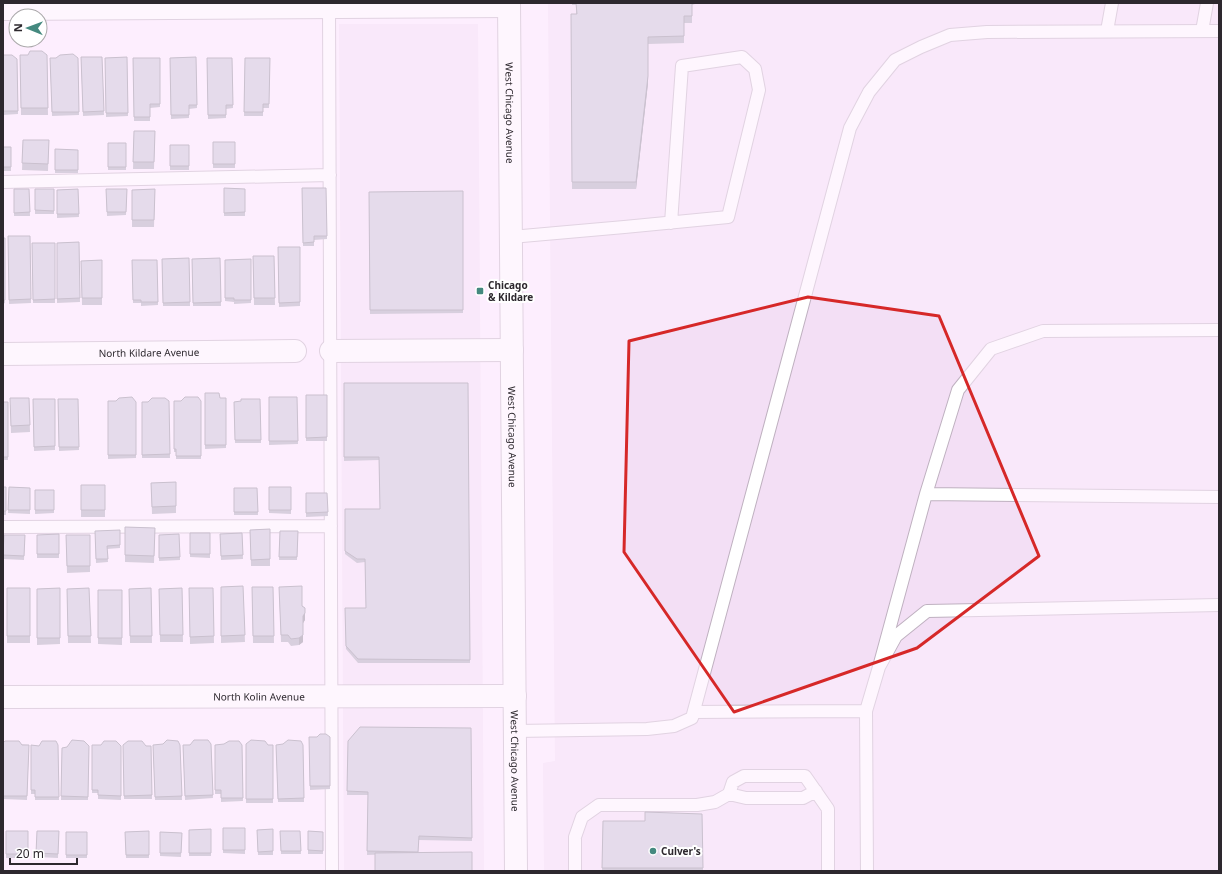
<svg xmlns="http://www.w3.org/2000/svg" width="1222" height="874" font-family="'Noto Sans',sans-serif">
<rect width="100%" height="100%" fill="#fdeefe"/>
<!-- built -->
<path fill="#f3dff5" d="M548,3h671v868h-675l-1,-108 12,-2z
M339,24h139l6,847h-140z"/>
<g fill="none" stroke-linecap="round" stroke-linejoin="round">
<!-- service casing -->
<g stroke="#bfb1c0" stroke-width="14">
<path id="service" d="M329,3l3,868
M1107,31l5,-28
M1202,31l5,-28
M3,182l327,-7
M511,237c72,-6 145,-13 217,-20l31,-127 -4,-21 -13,-12 -60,9 -11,157
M926,494l293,3
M3,527l328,-1
M879,667l47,-173 32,-104 33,-41 52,-18 176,-1
M866,711l13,-44 17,-31 31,-25 292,-6
M694,712l172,-1 1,160
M515,731l132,-2 27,-3 18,-8 158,-590 19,-36 26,-32 26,-13 29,-12 37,-3 232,-1
M729,794l17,4h57l13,-7
M575,871v-34l7,-20 17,-12h98l18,-3 14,-8 4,-12 11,-6h61l23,33v62"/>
</g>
<!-- minor casing -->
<g stroke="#bfb1c0" stroke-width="24">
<g id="minor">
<path d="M3,9l506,-3"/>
<path d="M331,351l181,-1"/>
<path id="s1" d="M3,354l292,-3"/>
<path id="s2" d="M3,697l512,-1"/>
</g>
</g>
<!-- secondary casing -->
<g stroke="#bfb1c0" stroke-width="24">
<g id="secondary">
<path id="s3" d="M509,3l7,868"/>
</g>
</g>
<!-- service -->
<use href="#service" stroke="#fff" stroke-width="12"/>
<!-- minor -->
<use href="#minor" stroke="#fff" stroke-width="22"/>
<!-- secondary -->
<use href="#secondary" stroke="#fff" stroke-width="22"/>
</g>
<!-- wall -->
<path fill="#aca9b8" d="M572,3h123v1l-3,1v18h-8v20l-36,1v39l-12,106h-64l-1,-175h5v-9h-4z
M3,55l14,4 1,55 -15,1z
M20,55h27l1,60h-27z
M81,57h21l2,58 -21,1z
M127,57l1,59 -22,1 -1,-59z
M196,57l1,51 -8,1v9l-18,1 -1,-61z
M50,58h28l1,57 -27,1z
M133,58h27v49l-10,1v13h-16z
M207,58h25l1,50 -7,1v9l-18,1z
M245,58h25l-1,50h-6v8h-19z
M134,131h21l-1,38h-21z
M23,140h26l-1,31 -26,-1z
M213,142h22v26h-22z
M108,143h18v27h-18z
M170,145h19v25h-19z
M3,147h8v24h-8z
M55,149l23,1v23h-23z
M224,188l21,1v27h-21z
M302,188h24l1,51 -13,1v6h-11z
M14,189h15l1,27h-16z
M35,189h19v25h-19z
M78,189l1,28 -22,1v-28z
M106,189h21l-1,26 -19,1z
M155,189l-1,38h-22v-37z
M463,191v122l-93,1 -1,-122z
M8,236h22l1,67 -22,1z
M3,238h2v65l-2,1z
M79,242l1,60 -23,1v-60z
M32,243h23v60h-22z
M278,247h22v59l-21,1z
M253,256h21l1,49h-21z
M189,258l1,48h-27l-1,-47z
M220,258l1,48h-28l-1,-47z
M251,259v44l-17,1v-2l-9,-1v-41z
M102,260v45h-20l-1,-44z
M132,260h25l1,45 -17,1v-3h-8z
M344,383h124l2,280h-112l-12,-14 -1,-41h21l-1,-46 -8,1 -12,-9v-45h35l-1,-49 -35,1z
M205,393l15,5h6v50l-21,1z
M306,395h21v46h-21z
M269,397h28l1,47 -29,1z
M29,398l1,34 -19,1 -1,-28z
M33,399h22v51l-21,1z
M58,399h20l1,51 -20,1z
M260,399l1,44h-26l-1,-41z
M108,401l28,1v56l-28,1z
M169,401l1,57h-28v-56z
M174,401h27v58h-25v-7h-2z
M3,402h5v58h-5z
M176,482v31l-24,1 -1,-31z
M81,485h24v32h-24z
M3,487h3v28h-3z
M9,487l21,1v26l-22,-1z
M269,487h22v27l-22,-1z
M234,488h23l1,27h-24z
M35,490h19v23l-19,1z
M306,493h21l1,23 -22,1z
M125,527l30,1 -1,35 -29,-1z
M270,529v37h-19l-1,-36z
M95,531l25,14v3l-13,1 1,13 -12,1z
M280,531h18l-1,29h-18z
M190,533h20v25l-20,-1z
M242,533l1,26 -22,1 -1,-26z
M59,534v24h-22v-23z
M179,534l1,26 -21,1v-26z
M25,535l-1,25 -21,-1v-7z
M66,535h24v37l-23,1z
M243,586l2,56 -24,1v-56z
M252,587h21l1,56h-21z
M279,587l26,21v12l-2,3v19l-4,3 -8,1 -3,-4h-7z
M7,588h23v55h-23z
M60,588v56l-23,1v-56z
M89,588l2,55h-23l-1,-54z
M151,588l1,55h-22l-1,-54z
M182,588l1,54h-23l-1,-53z
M189,588h24l1,55 -24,1z
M98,590h24v55l-24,-1z
M471,728l1,113 -53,-1 -1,13 -51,2 1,-60h-21l1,-54z
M309,737h21v52l-20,1z
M3,743l26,2 -2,55 -24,-1z
M211,744l2,54 -28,2 -2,-55z
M246,744l22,1h5v58h-27z
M31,745l8,1 19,-1 1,55h-24v-6h-4z
M92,745l29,1v54l-23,-1v-6h-6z
M123,745l28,1 1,53h-28z
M153,745h27l2,55h-27z
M215,745h27l1,56 -22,1v-8h-6z
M276,745h27l1,57h-26z
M89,746l-1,54h-27l1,-52z
M702,814l1,57h-101l1,-50h42z
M223,828h22v26l-22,-1z
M211,829v27h-22v-26z
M273,829v26h-15l-1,-25z
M6,831h22v27h-22z
M37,831h22l-1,27 -22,-1z
M149,831v27h-23l-1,-26z
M280,831h20l1,23h-20z
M308,831l15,1v22h-15z
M66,832h21v26h-21z
M160,832l22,1 -1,24 -21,-1z"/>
<!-- shaded-wall -->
<path fill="#8c8996" d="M648,76v7l-12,106v-7z
M305,613v7l-2,3v-7z
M303,635v7l-4,3v-7z"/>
<!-- building -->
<path fill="#c8c4d6" stroke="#8c8996" d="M576,3h116v13h-8v20l-36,1v39l-12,106h-64l-1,-168h6z
M30,51h12l5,4 1,53h-27l-1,-53h8z
M73,54l5,4 1,54h-27l-2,-54h6l4,-3z
M3,55h9l5,4 1,52h-15z
M81,57h21l2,54 -21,1z
M127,57l1,56h-22l-1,-55z
M196,57l1,48h-8v10h-18l-1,-57z
M133,58h27v46h-10v13h-16z
M207,58h25l1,47h-7v10h-18z
M245,58h25l-1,46h-6v8h-19z
M134,131h21l-1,31h-21z
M23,140h26l-1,24 -26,-1z
M213,142h22v22h-22z
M108,143h18v24h-18z
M170,145h19v21h-19z
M3,147h8v20h-8z
M55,149l23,1v20h-23z
M224,188l21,1v23l-21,1z
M302,188h24l1,48h-13v6l-11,1z
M14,189h15l1,23 -16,1z
M35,189h19v22l-19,-1z
M78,189l1,25h-22v-24z
M106,189h21l-1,23h-19z
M155,189l-1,31h-22v-30z
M463,191v119h-93l-1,-118z
M8,236h22l1,63 -22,1z
M3,238h2v62h-2z
M79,242l1,56 -23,1v-56z
M32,243h23v56l-22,1z
M278,247h22v55l-21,1z
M253,256h21l1,42h-21z
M189,258l1,44 -27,1 -1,-44z
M220,258l1,44 -28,1 -1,-44z
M251,259v41h-17v-2h-9v-38z
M102,260v38h-20l-1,-37z
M132,260h25l1,42h-17v-2h-8z
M344,383h124l2,277 -112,-1 -12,-13 -1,-38h21l-1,-49h-8l-12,-8v-42h35l-1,-52h-35z
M205,393h14l1,5h6v47h-21z
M306,395h21v42l-21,1z
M132,397l4,5v53h-28v-54h8l3,-3z
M185,397h13l3,4v55h-25v-7h-2v-48h7z
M269,397h28l1,44h-29z
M10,398h19l1,27 -19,1z
M152,398h13l4,3 1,53 -28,1v-53h6z
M33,399h22v47l-21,1z
M58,399h20l1,48h-20z
M241,399h19l1,41h-26l-1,-38 7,-1z
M3,402h5v55h-5z
M176,482v24l-24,1 -1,-24z
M81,485h24v25h-24z
M3,487h3v24h-3z
M9,487l21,1v22h-22z
M269,487h22v23h-22z
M234,488h23l1,24h-24z
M35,490h19v20h-19z
M306,493h21l1,19 -22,1z
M125,527l30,1 -1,28 -29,-1z
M270,529v30l-19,1 -1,-30z
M120,530v15l-13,1 1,13h-12l-1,-28z
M280,531h18l-1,26h-18z
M190,533h20v21h-20z
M242,533l1,22 -22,1 -1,-22z
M59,534v20h-22v-19z
M179,534l1,23 -21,1v-23z
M4,535h21l-1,21 -21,-1z
M66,535h24v31h-23z
M243,586l2,49 -24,1v-49z
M302,586v20l3,2v5l-2,3v19l-4,3 -8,1 -3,-4h-7l-2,-48z
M252,587h21l1,49h-21z
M7,588h23v48h-23z
M60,588v50h-23v-49z
M89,588l2,48h-23l-1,-47z
M151,588l1,48h-22l-1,-47z
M182,588l1,47h-23l-1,-46z
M189,588h24l1,48 -24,1z
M98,590h24v48h-24z
M360,727l111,1 1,110 -53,-2 -1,16 -51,-1 1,-59 -21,-1 1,-50z
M320,734h6l4,3v49h-20l-1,-49h8z
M72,740l12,1 5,5 -1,51 -27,-1 1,-48 5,-1z
M167,740l11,1 2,4 2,51 -27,1 -2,-52 10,-1z
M194,740h14l3,4 2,51 -28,1 -2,-51h7z
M251,740l14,1 3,4h5v54h-27v-55z
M288,740l13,1 2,4 1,53 -26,1 -2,-54 7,-1z
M5,741h14l3,4h7l-2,51h-24v-53z
M42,741h14l2,4 1,52h-24v-7h-4v-45l8,1z
M104,741h12l5,5v50l-23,-1v-5h-6v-45h9z
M128,741h14l4,5h5l1,49 -28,1 -1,-51z
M229,741h10l3,4 1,53h-22v-8h-6v-45l9,-1z
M645,812l57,2 1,54h-101l1,-47h42z
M223,828h22v22h-22z
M211,829v24h-22v-23z
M273,829v22l-15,1 -1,-22z
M6,831h22v23h-22z
M37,831h22l-1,23 -22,-1z
M149,831v24h-23l-1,-23z
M280,831h20l1,20h-20z
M308,831l15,1v19l-15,-1z
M66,832h21v23h-21z
M160,832l22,1 -1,20h-21z
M472,852v19h-97v-18z"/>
<!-- marked area -->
<path d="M0 0H1222V874H0ZM808,297l131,19 100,240 -122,92 -183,64 -110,-160 5,-211z" fill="#fdeefe" fill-opacity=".55" fill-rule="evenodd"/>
<path fill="none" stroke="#d62828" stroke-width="3" stroke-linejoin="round" d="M808,297l131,19 100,240 -122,92 -183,64 -110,-160 5,-211z"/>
<!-- markers -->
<g fill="#44897f" stroke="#fff" stroke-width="1.5">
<rect x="476" y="287" width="8" height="8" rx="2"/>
<circle cx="653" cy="851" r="4"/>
</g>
<g text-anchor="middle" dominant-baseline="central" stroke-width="4" stroke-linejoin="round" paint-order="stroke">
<!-- street labels -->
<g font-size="10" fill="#2d282e" stroke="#fff">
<text stroke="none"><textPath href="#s3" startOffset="110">West Chicago Avenue</textPath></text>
<text stroke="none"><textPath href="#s1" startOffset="146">North Kildare Avenue</textPath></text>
<text stroke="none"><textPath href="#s3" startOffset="434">West Chicago Avenue</textPath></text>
<text stroke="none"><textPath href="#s2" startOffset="256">North Kolin Avenue</textPath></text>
<text stroke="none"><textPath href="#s3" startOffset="758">West Chicago Avenue</textPath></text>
</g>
<!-- poi labels -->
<g font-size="10" font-weight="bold" fill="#2d282e" stroke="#fff" text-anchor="start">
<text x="488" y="285">Chicago<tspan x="488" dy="12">&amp; Kildare</tspan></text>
<text x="661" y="851">Culver's</text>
</g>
</g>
<!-- border -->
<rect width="1222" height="874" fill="none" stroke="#2d282e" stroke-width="8"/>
<!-- north arrow -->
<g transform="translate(28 28) rotate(271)"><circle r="19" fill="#ffffff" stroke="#aba9ab"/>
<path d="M0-3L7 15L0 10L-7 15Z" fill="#44897f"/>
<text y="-6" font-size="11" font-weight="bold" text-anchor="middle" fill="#2d282e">N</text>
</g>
<!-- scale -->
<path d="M10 858v6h67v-6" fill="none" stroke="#2d282e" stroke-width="2"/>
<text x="16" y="858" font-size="12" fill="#2d282e" stroke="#ffffff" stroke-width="3" paint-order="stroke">20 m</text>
</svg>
